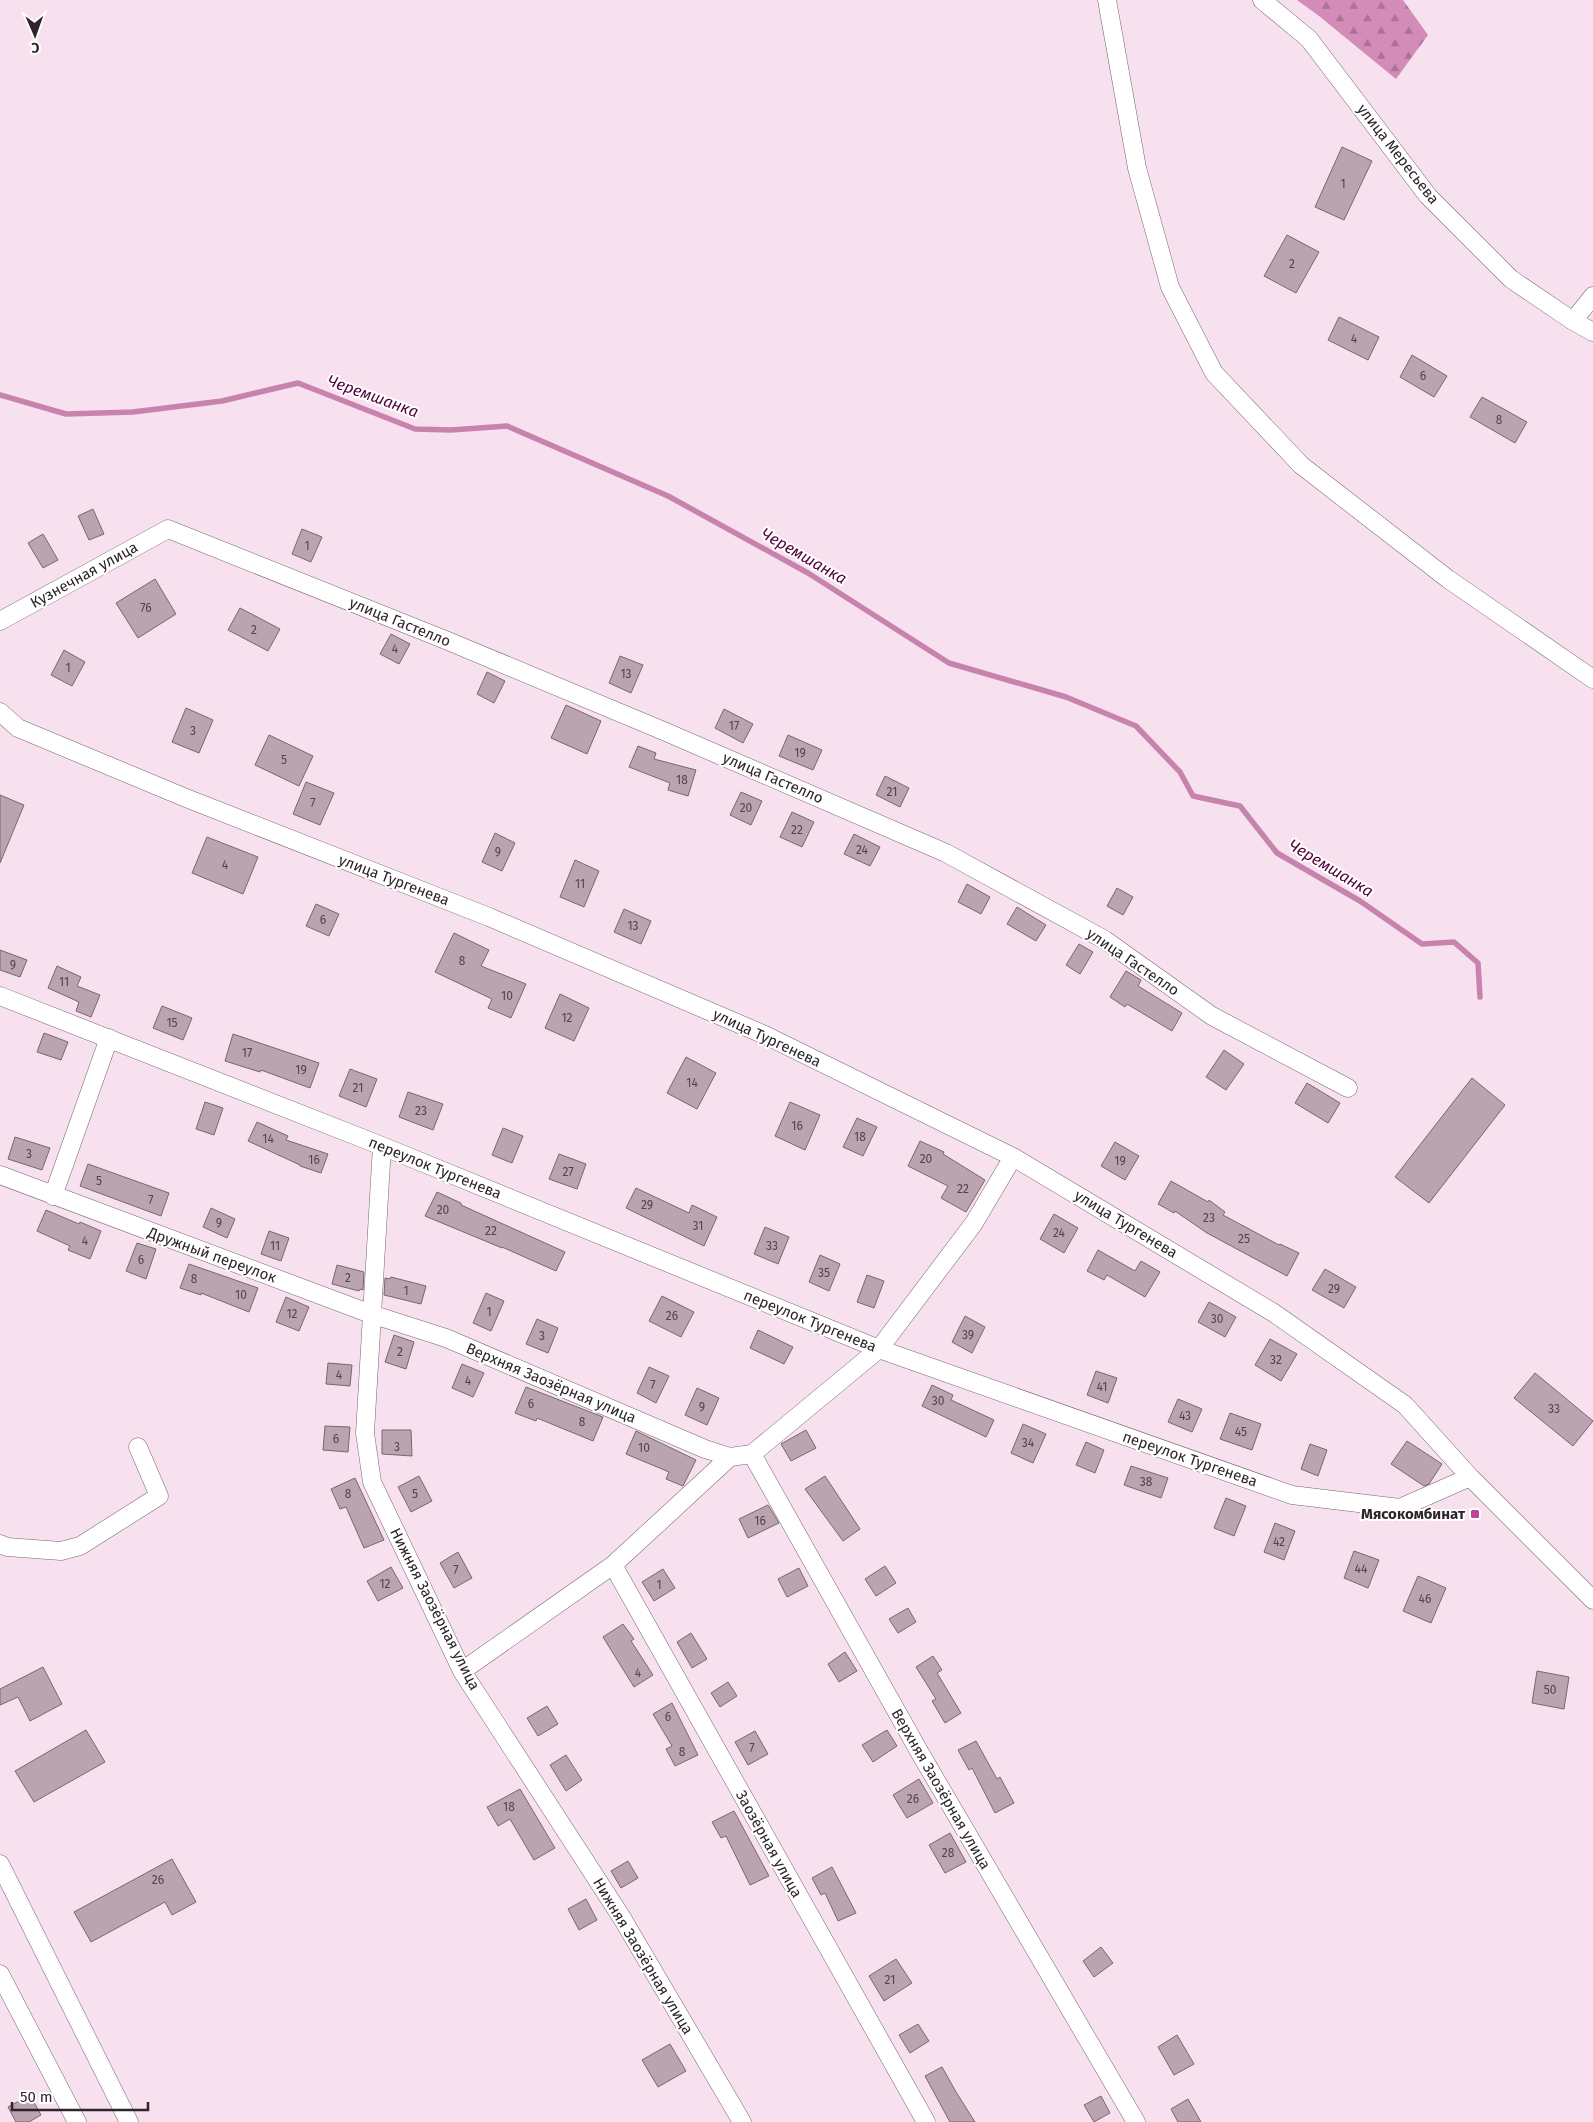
<svg xmlns="http://www.w3.org/2000/svg" width="1593" height="2122" font-family="'Fira Sans',sans-serif">
<defs>
<pattern id="forest-firs" width="22" height="20" patternUnits="userSpaceOnUse" patternTransform="scale(1.25)"><rect width="22" height="20" fill="#d28cb7"/><path d="M5 1l3.5 6h-7zM16 11l3.5 6h-7z" fill="#ab7295"/></pattern>
</defs>
<rect width="100%" height="100%" fill="#f7e1ee"/>
<!-- forest -->
<path fill="url(#forest-firs)" d="M1297,0h106l25,35 -32,44 -77,-63z"/>
<g fill="none" stroke-linecap="round" stroke-linejoin="round">
<!-- stream -->
<path stroke="#c883ad" stroke-width="5.5" d="M0,395l66,19 67,-2 89,-11 76,-18 117,46 36,1 56,-4 161,70 140,77 141,90 117,34 70,29 44,46 13,24 47,10 37,47 83,48 62,43 32,-2 24,21 2,34"/>
</g>
<!-- building -->
<path fill="#b9a4b0" stroke="#796671" d="M1342,147l30,14 -28,59 -29,-13z
M1287,235l32,17 -23,41 -32,-17z
M1339,317l40,20 -11,23 -40,-20z
M1412,355l35,21 -13,21 -34,-20z
M1482,397l45,25 -12,21 -45,-26z
M93,509l11,25 -15,6 -11,-24z
M302,529l20,8 -11,25 -19,-8z
M43,534l15,26 -15,8 -15,-25z
M155,579l21,35 -38,24 -22,-35z
M240,608l40,21 -12,22 -40,-21z
M391,634l19,10 -11,20 -19,-10z
M64,650l21,12 -13,24 -21,-11z
M620,656l23,9 -12,28 -22,-10z
M487,672l18,9 -11,22 -17,-9z
M566,705l35,16 -14,33 -36,-16z
M186,708l27,12 -14,33 -27,-11z
M724,709l29,15 -10,19 -28,-15z
M269,735l44,21 -14,30 -44,-21z
M788,735l34,15 -9,20 -34,-14z
M638,746l18,7 -2,6 42,11 -8,26 -20,-6 2,-7 -41,-16z
M885,776l24,12 -9,19 -24,-12z
M306,782l28,11 -14,32 -27,-11z
M741,792l21,9 -11,24 -21,-10z
M0,795l24,10 -24,58z
M792,812l22,10 -12,25 -22,-10z
M495,833l20,10 -13,28 -20,-9z
M854,834l26,13 -10,19 -26,-12z
M207,837l51,20 -15,37 -51,-21z
M575,860l24,11 -15,36 -24,-10z
M967,884l23,13 -9,17 -23,-12z
M1117,888l16,9 -10,18 -16,-9z
M316,904l23,10 -10,22 -23,-10z
M1017,907l29,18 -10,16 -29,-17z
M624,909l27,12 -10,23 -27,-12z
M454,933l35,17 -8,16 45,18 -15,34 -23,-10 4,-9 -57,-27z
M1079,944l14,8 -13,22 -14,-9z
M0,950l27,10 -7,17 -20,-7z
M57,966l24,11 -4,9 23,9 -9,22 -15,-6 3,-9 -31,-14z
M1126,971l15,9 -3,6 44,27 -10,18 -45,-27 -2,3 -15,-10z
M560,994l29,14 -15,33 -29,-13z
M162,1006l30,12 -9,22 -30,-12z
M44,1033l24,9 -7,18 -24,-8z
M233,1034l86,29 -9,25 -49,-18 -1,2 -35,-11z
M1224,1050l20,14 -18,26 -20,-13z
M686,1057l30,16 -19,36 -30,-16z
M350,1069l27,10 -11,28 -27,-11z
M1472,1078l33,27 -76,98 -34,-26z
M1307,1083l33,20 -12,20 -33,-20z
M408,1092l35,12 -10,26 -34,-13z
M205,1102l18,6 -9,27 -18,-6z
M790,1102l30,13 -15,35 -30,-14z
M857,1118l20,9 -14,29 -20,-9z
M257,1122l31,14 -2,4 42,14 -7,19 -21,-7v-1l-52,-24z
M503,1128l20,8 -11,27 -20,-8z
M15,1137l35,11 -8,22 -34,-11z
M920,1141l24,11 -1,2 42,26 -19,32 -25,-14 7,-12 -40,-20z
M1115,1142l24,14 -14,24 -24,-14z
M559,1154l27,10 -9,25 -28,-10z
M88,1164l81,29 -8,23 -81,-30z
M1171,1181l37,21 1,-2 16,12 -2,3 56,30 1,-1 19,9 -12,23 -80,-43 -32,-22 -1,2 -16,-9z
M636,1188l53,25 3,-8 25,12 -13,29 -78,-38z
M437,1192l24,11v2l104,47 -9,19 -54,-24v1l-77,-32z
M211,1208l24,11 -8,19 -24,-11z
M46,1210l33,14 1,-2 21,9 -11,28 -22,-9 2,-4 -33,-15z
M1054,1214l24,14 -14,25 -24,-14z
M765,1227l24,10 -11,27 -24,-10z
M269,1231l20,7 -8,23 -20,-7z
M137,1243l19,6 -10,30 -20,-8z
M1098,1250l37,21 6,-10 19,11 -15,25 -38,-22 -3,5 -17,-9z
M820,1255l20,9 -11,27 -20,-9z
M189,1264l69,24 -9,24 -48,-19v2l-21,-7z
M337,1265l27,7 -1,18 -3,-1 -1,2 -27,-7z
M1325,1269l31,18 -12,21 -32,-18z
M867,1275l17,6 -10,27 -17,-6z
M391,1277l35,9 -5,18 -37,-9 1,-17 5,1z
M486,1293l18,8 -13,30 -18,-8z
M662,1296l32,16 -13,25 -32,-16z
M286,1297l23,10 -10,24 -23,-9z
M1209,1302l27,15 -11,20 -27,-15z
M965,1316l20,11 -13,26 -20,-11z
M537,1319l21,9 -10,25 -22,-9z
M758,1330l35,17 -9,17 -34,-16z
M394,1335l20,7 -8,27 -21,-7z
M1270,1339l27,15 -16,27 -26,-16z
M328,1363l24,2 -2,21 -24,-2z
M462,1364l22,9 -11,24 -21,-9z
M649,1367l20,9 -13,27 -19,-10z
M1096,1371l21,7 -9,25 -21,-8z
M1535,1373l58,48 -20,25 -59,-48z
M932,1385l21,10 -2,5 43,20 -8,17 -64,-31z
M526,1387l77,30 -10,24 -56,-23 -1,3 -21,-8z
M697,1388l22,10 -12,27 -22,-10z
M1178,1399l24,10 -10,23 -24,-10z
M1230,1413l31,11 -9,26 -32,-11z
M1023,1424l23,10 -13,29 -22,-10z
M325,1426l25,1 -2,25 -25,-2z
M382,1430h29l1,26 -30,-2z
M806,1430l10,18 -25,13 -10,-17z
M636,1431l60,29 -13,26 -17,-7 3,-7 -43,-18z
M1407,1441l35,23 -13,20 -5,2 -33,-22z
M1086,1442l18,8 -9,23 -19,-8z
M1310,1444l17,6 -9,26 -17,-7z
M1131,1466l37,12 -7,20 -37,-13z
M419,1476l13,25 -21,11 -13,-25z
M825,1476l35,53 -17,12 -38,-52z
M355,1478l29,62 -20,8 -18,-41 -6,2 -9,-20z
M1226,1498l20,8 -12,30 -20,-8z
M768,1505l11,18 -31,15 -9,-19z
M1275,1523l20,8 -11,29 -20,-8z
M1354,1551l25,9 -11,28 -24,-10z
M458,1552l14,26 -18,10 -14,-25z
M885,1566l11,17 -20,13 -11,-17z
M391,1567l12,21 -25,13 -11,-20z
M799,1568l9,18 -21,11 -9,-18z
M663,1569l12,19 -21,13 -12,-19z
M1418,1576l28,12 -15,35 -28,-12z
M908,1608l8,14 -18,11 -9,-14z
M623,1624l11,15 -3,2 22,34 -19,12 -31,-50z
M691,1633l16,26 -15,9 -15,-26z
M845,1652l12,19 -18,11 -11,-18z
M933,1656l9,14 -5,3 24,40 -16,10 -13,-22 4,-2 -20,-32z
M43,1667l19,37 -32,17 -12,-24 -18,8v-16z
M1537,1671l32,6 -5,32 -32,-6z
M728,1682l9,14 -17,11 -9,-14z
M672,1703l26,52 -23,11 -9,-17 6,-3 -19,-32z
M547,1706l11,18 -20,12 -11,-18z
M86,1730l19,32 -71,40 -19,-31z
M887,1730l10,16 -24,16 -11,-17z
M755,1731l13,23 -20,11 -13,-23z
M976,1741l21,38 3,-2 14,26 -19,10 -23,-45 -3,2 -11,-20z
M566,1755l16,25 -16,11 -16,-26z
M919,1779l14,24 -26,15 -14,-23z
M520,1789l35,59 -21,12 -24,-41 -12,7 -11,-19z
M734,1811l35,65 -19,9 -24,-49 -5,2 -9,-16z
M950,1833l16,29 -21,11 -16,-28z
M172,1859l24,43 -24,13 -7,-13 -74,40 -17,-30z
M628,1861l10,17 -17,10 -10,-17z
M832,1867l24,46 -18,8 -13,-28 -4,2 -9,-17z
M586,1899l11,21 -18,10 -11,-21z
M1101,1947l12,16 -19,14 -11,-16z
M896,1959l16,24 -28,18 -15,-25z
M918,2024l11,17 -19,12 -11,-18z
M1177,2035l17,29 -20,11 -16,-28z
M670,2044l16,27 -28,16 -16,-27z
M942,2067l14,25 19,30h-25l-25,-46z
M30,2095l11,20 -12,7h-13l-8,-15z
M1101,2096l9,17 -16,9 -10,-17z
M1188,2099l13,23h-23l-7,-13z"/>
<g fill="none" stroke-linecap="round" stroke-linejoin="round">
<!-- minor casing -->
<g stroke="#786671" stroke-width="19">
<path id="minor" d="M1107,0l30,168 33,119 44,86 87,92 147,114 145,100
M1262,0l47,39 119,157 83,83 62,42 20,11
M1573,321l20,-25
M0,621l168,-92 280,112 218,91 280,121 159,87 107,76 136,72
M0,712l18,16 168,70 303,119 276,118 248,122 261,156 131,92 65,72 123,123
M0,996l382,150 497,203 413,146 108,13 70,-31
M382,1146l-17,287 7,49 90,189 160,247 120,204
M0,1175l371,139 75,24 259,111 25,8
M53,1196l56,-158
M752,1454l168,299 216,369
M0,1544l7,3 54,4 19,-5 79,-50 -21,-49
M613,1565l313,557
M462,1671l151,-106 117,-108 22,-3 127,-105 95,-126 39,-66
M0,1864l129,258
M0,1974l77,148"/>
</g>
<!-- minor -->
<use href="#minor" stroke="#fff" stroke-width="18"/>
</g>
<!-- markers -->
<rect fill="#be4497" stroke="#fff" stroke-width="2" x="1470" y="1509" width="10" height="10" rx="2.5"/>
<g text-anchor="middle" dominant-baseline="central" stroke-width="4" stroke-linejoin="round" paint-order="stroke">
<!-- number labels -->
<g font-size="12" fill="#50454b">
<text x="1343" y="184">1</text>
<text x="1292" y="264">2</text>
<text x="1354" y="339">4</text>
<text x="1423" y="376">6</text>
<text x="1499" y="420">8</text>
<text x="307" y="546">1</text>
<text x="146" y="608">76</text>
<text x="254" y="630">2</text>
<text x="395" y="649">4</text>
<text x="68" y="668">1</text>
<text x="626" y="674">13</text>
<text x="734" y="726">17</text>
<text x="193" y="731">3</text>
<text x="800" y="753">19</text>
<text x="284" y="760">5</text>
<text x="682" y="780">18</text>
<text x="892" y="792">21</text>
<text x="313" y="803">7</text>
<text x="746" y="808">20</text>
<text x="797" y="830">22</text>
<text x="862" y="850">24</text>
<text x="498" y="852">9</text>
<text x="225" y="865">4</text>
<text x="580" y="884">11</text>
<text x="323" y="920">6</text>
<text x="633" y="926">13</text>
<text x="462" y="961">8</text>
<text x="13" y="965">9</text>
<text x="64" y="982">11</text>
<text x="507" y="996">10</text>
<text x="567" y="1018">12</text>
<text x="172" y="1023">15</text>
<text x="247" y="1053">17</text>
<text x="301" y="1070">19</text>
<text x="692" y="1083">14</text>
<text x="358" y="1088">21</text>
<text x="421" y="1111">23</text>
<text x="797" y="1126">16</text>
<text x="860" y="1137">18</text>
<text x="268" y="1139">14</text>
<text x="29" y="1154">3</text>
<text x="926" y="1159">20</text>
<text x="314" y="1160">16</text>
<text x="1120" y="1161">19</text>
<text x="568" y="1172">27</text>
<text x="99" y="1181">5</text>
<text x="963" y="1189">22</text>
<text x="151" y="1200">7</text>
<text x="647" y="1205">29</text>
<text x="443" y="1210">20</text>
<text x="1209" y="1218">23</text>
<text x="219" y="1223">9</text>
<text x="698" y="1226">31</text>
<text x="491" y="1231">22</text>
<text x="1059" y="1233">24</text>
<text x="1244" y="1239">25</text>
<text x="85" y="1241">4</text>
<text x="275" y="1246">11</text>
<text x="772" y="1246">33</text>
<text x="141" y="1260">6</text>
<text x="824" y="1273">35</text>
<text x="348" y="1278">2</text>
<text x="194" y="1279">8</text>
<text x="1334" y="1289">29</text>
<text x="406" y="1291">1</text>
<text x="241" y="1295">10</text>
<text x="489" y="1312">1</text>
<text x="292" y="1314">12</text>
<text x="672" y="1316">26</text>
<text x="1217" y="1319">30</text>
<text x="968" y="1335">39</text>
<text x="542" y="1336">3</text>
<text x="400" y="1352">2</text>
<text x="1276" y="1360">32</text>
<text x="339" y="1375">4</text>
<text x="468" y="1381">4</text>
<text x="653" y="1385">7</text>
<text x="1102" y="1387">41</text>
<text x="938" y="1401">30</text>
<text x="531" y="1404">6</text>
<text x="702" y="1407">9</text>
<text x="1554" y="1409">33</text>
<text x="1185" y="1416">43</text>
<text x="582" y="1422">8</text>
<text x="1241" y="1432">45</text>
<text x="336" y="1439">6</text>
<text x="1028" y="1443">34</text>
<text x="397" y="1447">3</text>
<text x="644" y="1448">10</text>
<text x="1146" y="1482">38</text>
<text x="348" y="1494">8</text>
<text x="415" y="1494">5</text>
<text x="760" y="1521">16</text>
<text x="1279" y="1542">42</text>
<text x="1361" y="1569">44</text>
<text x="456" y="1570">7</text>
<text x="385" y="1584">12</text>
<text x="659" y="1585">1</text>
<text x="1425" y="1599">46</text>
<text x="638" y="1673">4</text>
<text x="1550" y="1690">50</text>
<text x="668" y="1717">6</text>
<text x="752" y="1748">7</text>
<text x="682" y="1752">8</text>
<text x="913" y="1799">26</text>
<text x="509" y="1807">18</text>
<text x="948" y="1853">28</text>
<text x="158" y="1880">26</text>
<text x="890" y="1980">21</text>
</g>
<!-- street labels -->
<g font-size="15" fill="#2d2529" stroke="#fff">
<text transform="translate(1398 154) rotate(52)">улица Мересьева</text>
<text transform="translate(84 575) rotate(-29)">Кузнечная улица</text>
<text transform="translate(400 622) rotate(22)">улица Гастелло</text>
<text transform="translate(773 778) rotate(23)">улица Гастелло</text>
<text transform="translate(394 880) rotate(21)">улица Тургенева</text>
<text transform="translate(1133 962) rotate(34)">улица Гастелло</text>
<text transform="translate(767 1038) rotate(25)">улица Тургенева</text>
<text transform="translate(435 1168) rotate(22)">переулок Тургенева</text>
<text transform="translate(1126 1224) rotate(31)">улица Тургенева</text>
<text transform="translate(212 1255) rotate(20)">Дружный переулок</text>
<text transform="translate(810 1321) rotate(22)">переулок Тургенева</text>
<text transform="translate(551 1383) rotate(23)">Верхняя Заозёрная улица</text>
<text transform="translate(1190 1459) rotate(19)">переулок Тургенева</text>
<text transform="translate(435 1609) rotate(63)">Нижняя Заозёрная улица</text>
<text transform="translate(941 1789) rotate(60)">Верхняя Заозёрная улица</text>
<text transform="translate(769 1844) rotate(61)">Заозёрная улица</text>
<text transform="translate(643 1956) rotate(59)">Нижняя Заозёрная улица</text>
</g>
<!-- poi labels -->
<g font-size="15" font-weight="bold" fill="#2d2529" stroke="#fff" text-anchor="end">
<text x="1465" y="1514">Мясокомбинат</text>
</g>
<!-- water labels -->
<g font-size="16" font-style="italic" fill="#53003d" stroke="#fff">
<text transform="translate(373 396) rotate(20)">Черемшанка</text>
<text transform="translate(804 556) rotate(30)">Черемшанка</text>
<text transform="translate(1331 868) rotate(31)">Черемшанка</text>
</g>
</g>
<!-- north arrow -->
<g transform="translate(35 35) rotate(178)" stroke="#ffffff" stroke-width="4" paint-order="stroke">
<path d="M0-4L9 19L0 12L-9 19Z" fill="#2d2529"/>
<text y="-8" font-size="14" font-weight="bold" text-anchor="middle" fill="#2d2529">С</text>
</g>
<!-- scale -->
<path d="M12 2102v8h136v-8" fill="none" stroke="#2d2529" stroke-width="2.5"/>
<text x="20" y="2102" font-size="15" fill="#2d2529" stroke="#ffffff" stroke-width="4" paint-order="stroke">50 m</text>
</svg>
